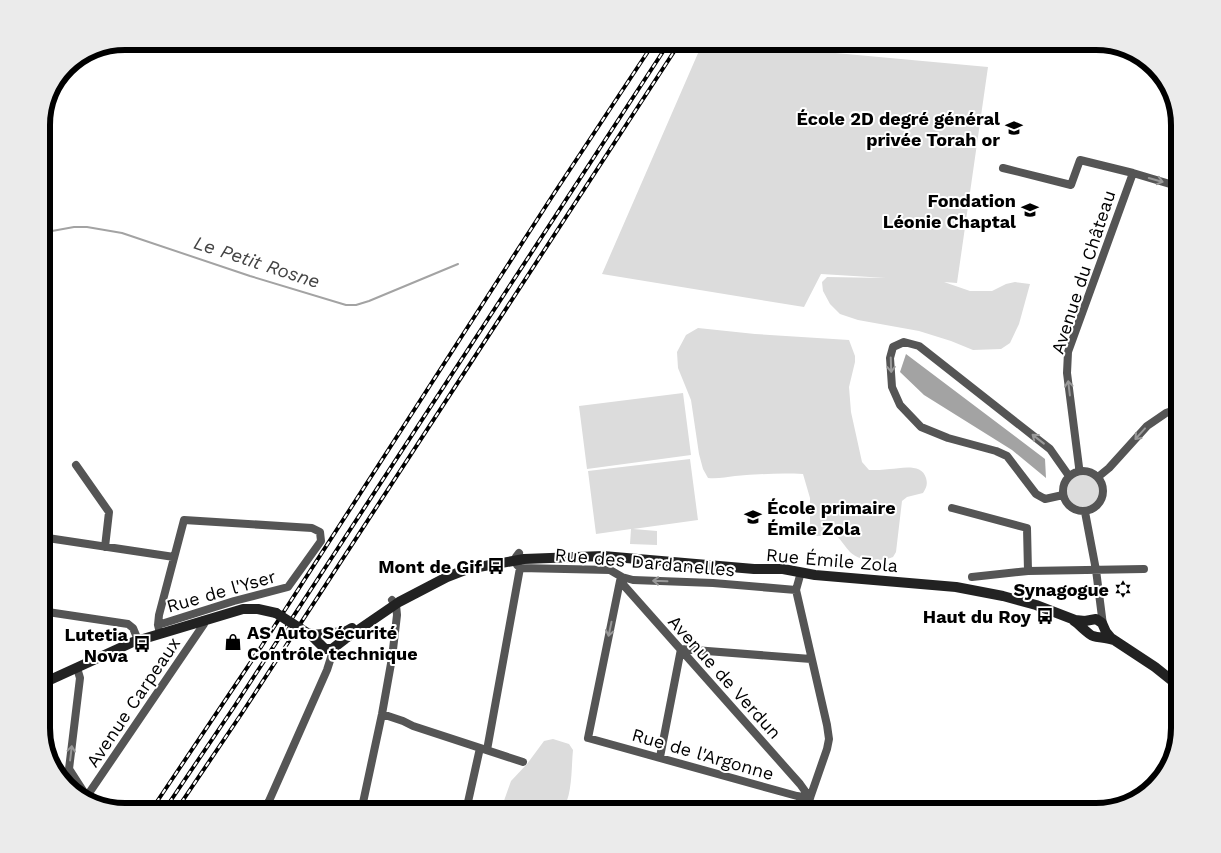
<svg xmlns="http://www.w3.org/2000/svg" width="1221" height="853" font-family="'Work Sans',sans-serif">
<rect width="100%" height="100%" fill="#fff"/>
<!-- green -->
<path fill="#dcdcdc" d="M702,44h34l252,23 -31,216 -13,-1 26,9h22l14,-7 9,-2 15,2 -11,40 -9,19 -9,6 -28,1 -22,-9 -32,-10 -61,-11 -18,-6 -10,-10 -7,-13 -1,-9 5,-5 59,1 -65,-4 -17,33 -202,-33z
M698,328l57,6 94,6 6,16v6l-6,25 2,25 11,50 7,8c7,0 14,0 21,-1 11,-1 32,-6 36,9 2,7 0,10 -3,15l-16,4 -5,4 -6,51 -3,5c-13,5 -33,5 -43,-5 -5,-5 -8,-11 -13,-16h-21l-6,-10v-28l-7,-24c-23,-1 -45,0 -68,2 -9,1 -17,3 -27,2l-5,-9 -4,-15 -8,-54 -13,-32 -1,-16 9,-17z
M683,393l8,62 -104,14 -8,-63z
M690,459l8,61 -65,9 24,2v14l-27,-1 1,-15 -35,5 -8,-63z
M1067 491a17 17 0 1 1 34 0a17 17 0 1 1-34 0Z
M553,739l16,5 4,6c-2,19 0,47 -12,62h-61l11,-31 16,-17 17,-23z"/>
<!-- water -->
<path fill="#a3a3a3" d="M906,354l139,105 1,19 -34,-28 -88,-55 -24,-23z"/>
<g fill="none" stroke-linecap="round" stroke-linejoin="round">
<!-- stream -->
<path stroke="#a3a3a3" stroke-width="2" d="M41,233l33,-6h13l35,6 128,43 96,29h10l13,-4 89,-37"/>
<!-- street -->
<path stroke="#555" stroke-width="8" d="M1003,168l68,17 9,-25 53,13 47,14
M76,465l33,47 -4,35
M1063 491a20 20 0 1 1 40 0a20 20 0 1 1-40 0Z
M1079,471v-4l-12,-94 1,-21 65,-179
M1098,477l11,-9 38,-42 19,-13 14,-5
M1063,495l-18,4 -9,-5 -29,-38 -11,-5 -48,-13 -27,-11 -21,-22 -8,-18 -2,-29 3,-11 11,-5 15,4 131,103 19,27
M952,508l75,20 1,43
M1085,512l11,58 7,55
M41,537l133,20
M519,553l-3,4 1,8 3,3 90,2 12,7 11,3 80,3 83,7
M801,572l-5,18 31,135 2,14 -2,10 -17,49
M972,577l56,-6 116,-2
M621,578l-1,3 180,203 10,14
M620,581l-32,157 209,58 13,2
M41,611l87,13 5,4 5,12
M158,625l76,-24 54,-14 33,-46 -1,-9 -8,-4 -128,-8 -25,95 -1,10 2,8
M77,668l3,10 -11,91 18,28
M382,714l21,7 10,5 110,36
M487,750l33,-182
M660,757l21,-108 130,10
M85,799l119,-175v-4
M466,811l14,-63
M260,812l3,-2 6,-9 58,-131 7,-22
M361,812l21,-98 10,-56 5,-43 -1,-10 -4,-5"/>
<!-- secondary -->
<path stroke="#222" stroke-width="10" d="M473,568l51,-9 79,-3 151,13h29l32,6 141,12 47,9 33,9 39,15 10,1 11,-2 6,4 4,9 5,6 44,29 25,20
M1074,621c5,3 15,14 19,15 6,2 13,1 20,4
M301,629l11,7 13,13h7l13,-10 54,-37 48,-25 31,-12
M309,633c8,3 12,1 20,0 10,-1 14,1 23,-5
M41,684l92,-42 110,-33h15l18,4"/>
<!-- rail casing -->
<g stroke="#000" stroke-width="4">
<path id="rail" d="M150,812l111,-165 294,-455 98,-148
M163,812l71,-105 434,-663
M175,812l67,-99 437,-669"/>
</g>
<!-- rail -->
<use href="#rail" stroke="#fff" stroke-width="2" stroke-dasharray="5.5" stroke-linecap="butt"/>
<!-- secondary-bridge -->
<path stroke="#222" stroke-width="10" d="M276,613l25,16"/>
</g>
<!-- one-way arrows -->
<defs><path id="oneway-shaft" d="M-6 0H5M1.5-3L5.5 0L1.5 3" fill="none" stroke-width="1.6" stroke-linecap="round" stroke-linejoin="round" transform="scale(1.25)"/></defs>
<g stroke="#999">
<use href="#oneway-shaft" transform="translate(1156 180) rotate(16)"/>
<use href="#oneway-shaft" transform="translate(891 365) rotate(88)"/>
<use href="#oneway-shaft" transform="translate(1069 388) rotate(-97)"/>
<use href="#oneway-shaft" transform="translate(1140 434) rotate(132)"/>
<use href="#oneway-shaft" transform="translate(1038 439) rotate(-142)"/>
<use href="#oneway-shaft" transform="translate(660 581) rotate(-178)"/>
<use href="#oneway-shaft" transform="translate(610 629) rotate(102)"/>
<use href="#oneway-shaft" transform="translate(71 753) rotate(-83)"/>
</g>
<!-- icons -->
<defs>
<g id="school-bare" transform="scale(1.35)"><path d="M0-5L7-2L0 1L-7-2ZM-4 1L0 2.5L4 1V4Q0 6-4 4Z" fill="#000" stroke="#fff" stroke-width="2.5" paint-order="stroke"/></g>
<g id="university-bare" transform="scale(1.35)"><path d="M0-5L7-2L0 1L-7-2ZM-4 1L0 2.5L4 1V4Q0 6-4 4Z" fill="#000" stroke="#fff" stroke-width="2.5" paint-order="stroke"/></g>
<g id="bus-bare" transform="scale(1.35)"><path d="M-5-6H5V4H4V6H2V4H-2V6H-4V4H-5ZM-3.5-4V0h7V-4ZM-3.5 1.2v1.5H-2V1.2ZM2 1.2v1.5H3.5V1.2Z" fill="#000" stroke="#fff" stroke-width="2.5" paint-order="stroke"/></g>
<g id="synagogue-bare" transform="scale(1.35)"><path d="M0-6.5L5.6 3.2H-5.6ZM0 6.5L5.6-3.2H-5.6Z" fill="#000" stroke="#fff" stroke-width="2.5" paint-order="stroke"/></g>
<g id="shop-bare" transform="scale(1.35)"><path d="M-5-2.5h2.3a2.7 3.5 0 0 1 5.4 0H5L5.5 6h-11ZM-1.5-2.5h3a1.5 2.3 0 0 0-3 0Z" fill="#000" stroke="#fff" stroke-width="2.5" paint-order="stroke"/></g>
</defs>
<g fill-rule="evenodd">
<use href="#school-bare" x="1014" y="128"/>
<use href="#university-bare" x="1030" y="210"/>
<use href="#school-bare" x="753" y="517"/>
<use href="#bus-bare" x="496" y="566"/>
<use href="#synagogue-bare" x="1123" y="589"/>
<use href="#bus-bare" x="1045" y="616"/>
<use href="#shop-bare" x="233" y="642"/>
<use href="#bus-bare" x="142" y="644"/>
</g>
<g text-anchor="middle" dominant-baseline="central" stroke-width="4" stroke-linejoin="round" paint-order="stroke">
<!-- poi labels -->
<g font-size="18" font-weight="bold" fill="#000" stroke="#fff" text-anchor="end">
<text x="1000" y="118">École 2D degré général<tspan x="1000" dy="21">privée Torah or</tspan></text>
<text x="1016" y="200">Fondation<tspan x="1016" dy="21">Léonie Chaptal</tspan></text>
<text x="767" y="507" text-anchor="start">École primaire<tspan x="767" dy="21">Émile Zola</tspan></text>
<text x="482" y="566">Mont de Gif</text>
<text x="1109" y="589">Synagogue</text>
<text x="1031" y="616">Haut du Roy</text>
<text x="247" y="632" text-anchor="start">AS Auto Sécurité<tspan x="247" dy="21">Contrôle technique</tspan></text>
<text x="128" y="634">Lutetia<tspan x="128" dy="21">Nova</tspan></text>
</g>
<!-- street labels -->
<g font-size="18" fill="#000" stroke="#fff">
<text transform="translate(1083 272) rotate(-72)">Avenue du Château</text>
<text transform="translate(832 560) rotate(5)">Rue Émile Zola</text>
<text transform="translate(645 562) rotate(5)">Rue des Dardanelles</text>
<text transform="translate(221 591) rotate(-16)">Rue de l'Yser</text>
<text transform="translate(725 677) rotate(48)">Avenue de Verdun</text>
<text transform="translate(133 702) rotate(-56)">Avenue Carpeaux</text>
<text transform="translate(703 754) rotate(16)">Rue de l'Argonne</text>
</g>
<!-- water labels -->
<g font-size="19" font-style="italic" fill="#444" stroke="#fff">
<text transform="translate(257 262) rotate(18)">Le Petit Rosne</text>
</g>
</g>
<!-- crop -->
<path d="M0 0H1221V853H0ZM125 50H1096A75 75 0 0 1 1171 125V728A75 75 0 0 1 1096 803H125A75 75 0 0 1 50 728V125A75 75 0 0 1 125 50Z" fill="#ebebeb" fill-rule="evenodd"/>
<path fill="none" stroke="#000" stroke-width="6" d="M125 50H1096A75 75 0 0 1 1171 125V728A75 75 0 0 1 1096 803H125A75 75 0 0 1 50 728V125A75 75 0 0 1 125 50Z"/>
</svg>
